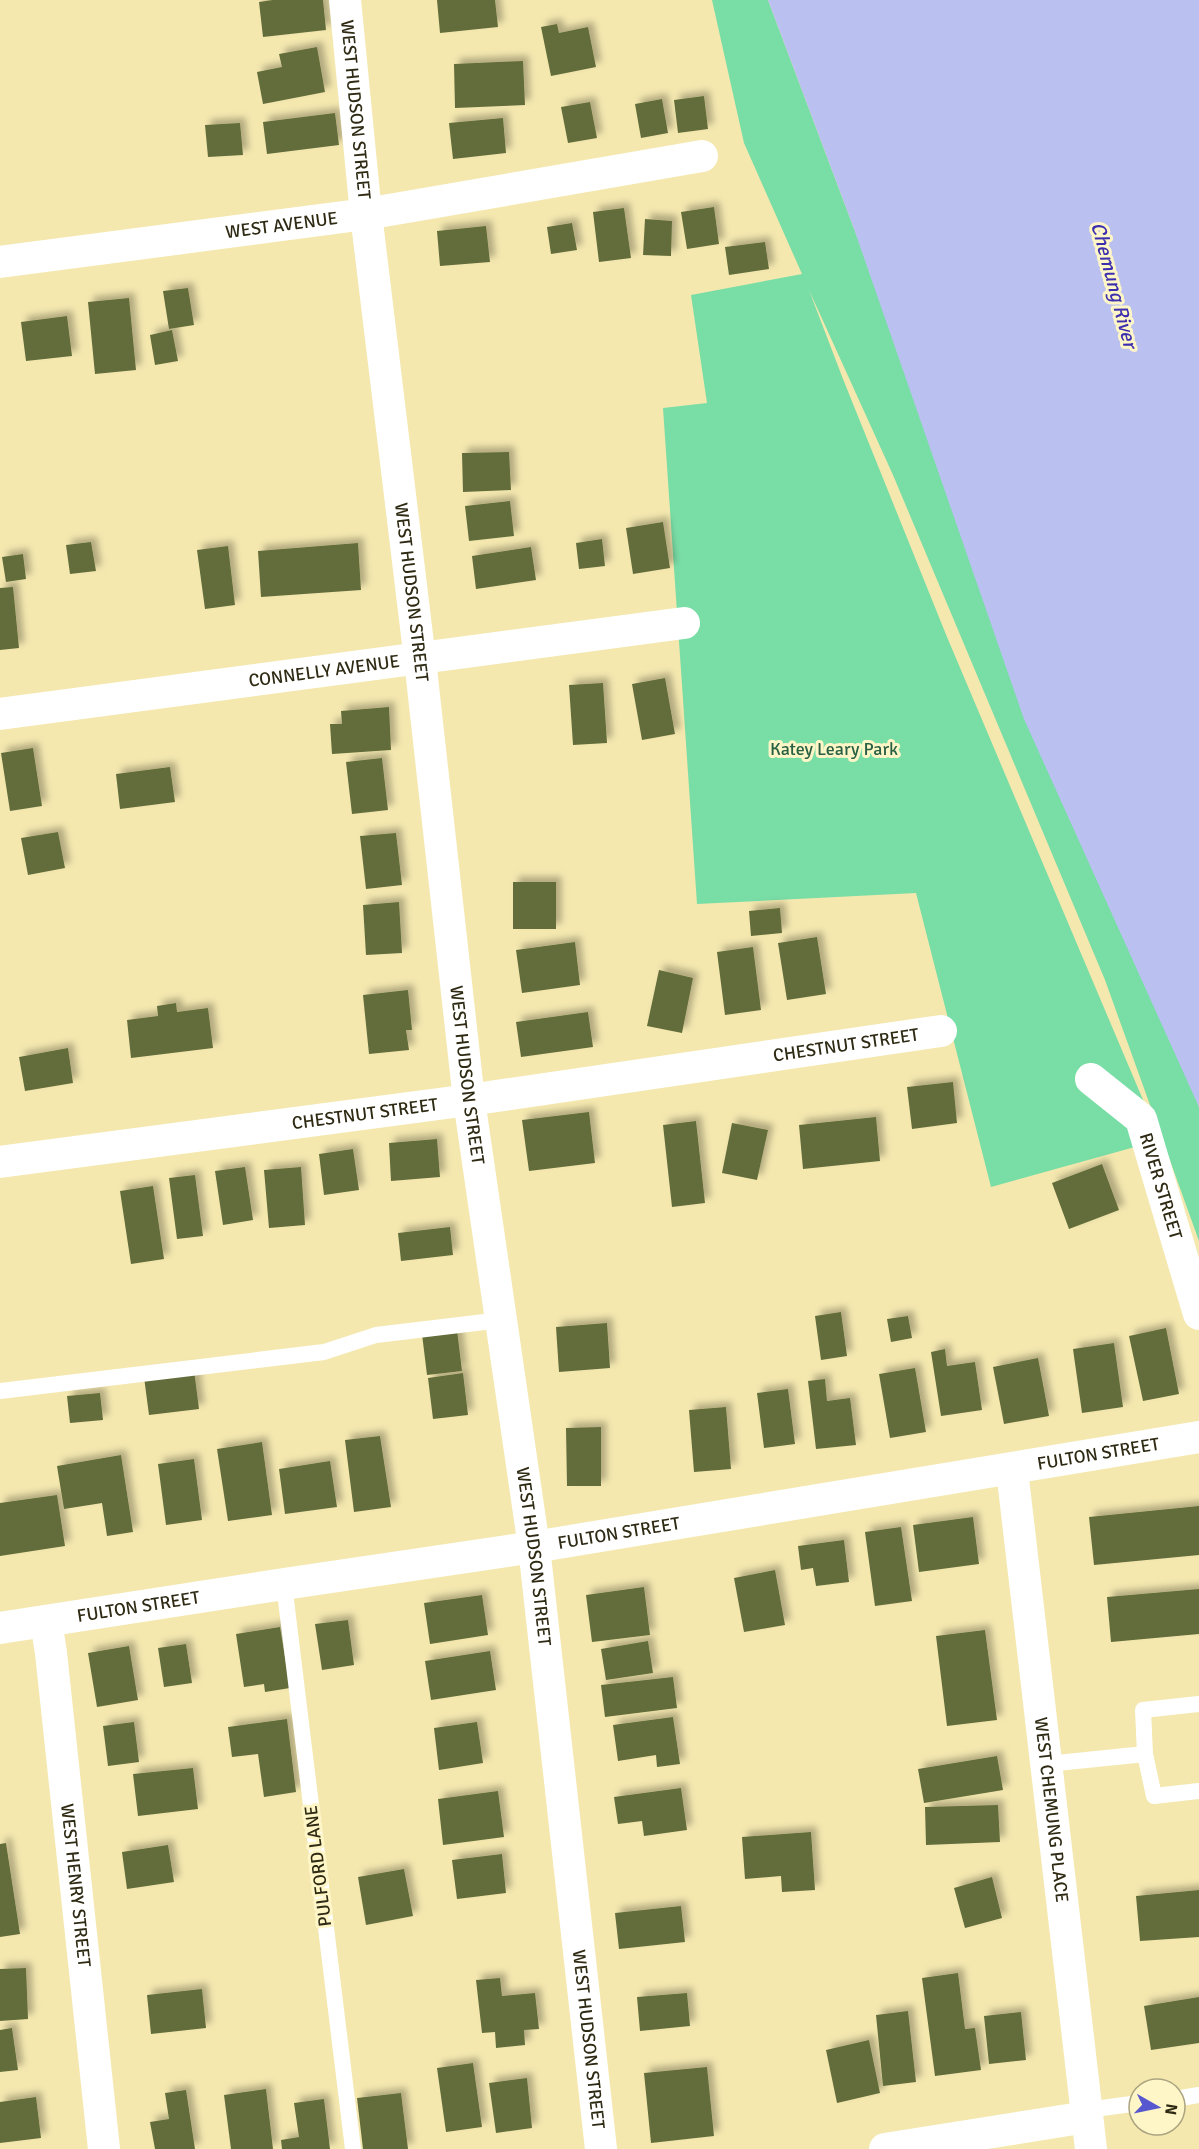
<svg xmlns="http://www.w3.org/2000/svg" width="1199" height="2149" font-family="Signika,sans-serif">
<defs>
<filter id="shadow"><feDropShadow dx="5.5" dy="-5.5" stdDeviation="3" flood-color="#0004"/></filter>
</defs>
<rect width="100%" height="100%" fill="#f4e8af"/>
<!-- green -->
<path fill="#79dda6" d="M712,0h56l85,226 346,881v134l-94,-261 -212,-505 -84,-185 34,89 104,258 213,503 -169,47 -75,-294 -219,11 -34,-496 44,-5 -16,-108 111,-21 -58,-131z"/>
<!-- water -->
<path fill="#bac1f0" d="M768,0h431v1107l-175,-388 -171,-493z"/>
<!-- building -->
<path fill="#636d3a" filter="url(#shadow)" d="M273,0h50l3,30 -63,7 -4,-35z
M437,0h58l3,27 -58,6z
M557,24l2,9 29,-6 8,40 -45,9 -10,-49z
M317,47l8,45 -62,12 -6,-32 25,-5 -3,-13z
M523,61l2,44 -70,3 -1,-44z
M704,96l4,33 -30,4 -4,-33z
M662,99l6,34 -27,5 -6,-34z
M590,102l7,36 -29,5 -7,-36z
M335,113l4,32 -72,9 -4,-32z
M503,118l3,35 -53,6 -4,-36z
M240,123l3,32 -35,2 -3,-32z
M714,207l5,37 -32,5 -6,-37z
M624,208l7,50 -32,4 -6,-50z
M645,219l27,2 -1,35 -28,-1z
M572,223l5,27 -26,4 -4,-27z
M486,226l4,36 -50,4 -3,-35z
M765,242l4,27 -40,6 -4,-28z
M188,288l6,37 -25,4 -6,-38z
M129,298l7,72 -41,4 -7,-72z
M67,316l5,40 -46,5 -5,-39z
M172,330l6,31 -23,4 -5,-30z
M509,452l2,38 -48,2 -1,-39z
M510,501l4,35 -45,5 -4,-35z
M663,522l7,46 -37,6 -7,-46z
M602,539l3,27 -26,3 -3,-26z
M91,542l5,29 -26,3 -4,-29z
M358,543l3,47 -100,7 -3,-46z
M228,546l7,59 -30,4 -8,-59z
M531,547l5,33 -60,9 -4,-33z
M23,554l3,25 -20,3 -4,-25z
M13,587l6,61 -19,2v-62z
M665,678l10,56 -33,6 -10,-56z
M603,683l4,60 -34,2 -4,-60z
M389,707l2,43 -59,4 -2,-30h12l-1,-13z
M33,748l9,58 -32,5 -9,-58z
M382,758l6,52 -36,4 -6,-52z
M170,767l5,35 -55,7 -4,-35z
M58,832l7,36 -37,7 -7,-37z
M396,833l6,52 -36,4 -6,-53z
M513,882h43v47h-43z
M399,902l3,51 -36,2 -3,-50z
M780,908l2,25 -31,3 -2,-25z
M817,937l9,57 -39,6 -9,-57z
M575,942l5,43 -58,8 -6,-43z
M753,947l8,63 -36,5 -8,-63z
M659,970l34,8 -11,55 -35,-7z
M408,990l4,40h-6l3,20 -40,4 -6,-59z
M176,1003l1,9 31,-4 5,40 -82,10 -4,-38 31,-4 -1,-10z
M588,1012l5,35 -72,10 -5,-35z
M68,1048l5,35 -48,8 -6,-34z
M953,1082l4,41 -45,6 -5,-42z
M589,1112l6,51 -66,8 -7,-51z
M876,1117l4,44 -77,8 -4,-44z
M696,1121l9,82 -33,4 -9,-82z
M732,1123l36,7 -11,50 -35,-7z
M437,1139l3,38 -49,4 -2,-38z
M353,1149l6,41 -35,5 -5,-41z
M1102,1164l17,46 -50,19 -17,-46z
M245,1167l8,53 -30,5 -8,-54z
M301,1167l4,58 -36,3 -5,-58z
M195,1175l8,61 -26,3 -8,-61z
M153,1186l11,73 -33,5 -11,-73z
M450,1227l3,28 -52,6 -3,-28z
M841,1312l6,44 -26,4 -6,-44z
M908,1316l4,22 -21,4 -4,-23z
M607,1323l3,45 -51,4 -3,-45z
M1166,1328l13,66 -36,7 -14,-65z
M457,1330l5,41 -35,4 -5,-41z
M1114,1343l9,64 -41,6 -9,-64z
M945,1349l2,17 28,-4 7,48 -41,6 -10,-64z
M1038,1358l11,58 -45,8 -11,-57z
M915,1368l11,64 -36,6 -11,-64z
M194,1370l5,39 -50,6 -5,-38z
M463,1373l5,42 -35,4 -5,-41z
M825,1379l2,22 23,-3 6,47 -40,4 -8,-68z
M788,1389l7,55 -31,4 -7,-55z
M100,1393l3,27 -33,3 -3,-27z
M726,1407l5,62 -37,3 -5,-62z
M601,1427v59h-34l-1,-58z
M380,1436l11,71 -37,5 -9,-72z
M262,1442l10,73 -44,6 -11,-72z
M121,1455l12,77 -26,4 -5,-33 -38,6 -7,-43z
M194,1459l8,61 -36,5 -8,-61z
M330,1461l7,46 -52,7 -6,-45z
M57,1495l8,51 -65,10v-53z
M1199,1506v49l-105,10 -5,-48z
M973,1517l6,47 -60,8 -6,-47z
M901,1527l11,74 -37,5 -10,-74z
M844,1540l5,42 -33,4 -3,-18 -12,2 -3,-24z
M775,1570l10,55 -41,7 -10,-54z
M644,1587l6,48 -58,7 -6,-47z
M1199,1589v45l-88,8 -4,-45z
M482,1595l6,40 -58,9 -6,-41z
M348,1620l6,45 -32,5 -7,-46z
M280,1627l10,61 -25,4 -1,-8 -20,3 -8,-53z
M985,1630l12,90 -50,6 -11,-90z
M648,1641l5,32 -47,7 -5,-31z
M186,1644l6,39 -28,4 -6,-39z
M129,1646l9,54 -41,7 -9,-54z
M490,1651l6,39 -65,10 -6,-39z
M673,1677l4,31 -72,9 -4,-32z
M673,1717l7,47 -23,3 -1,-12 -38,6 -5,-36z
M287,1719l9,73 -32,5 -6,-43 -26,3 -4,-30z
M134,1722l5,40 -31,4 -5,-40z
M477,1722l6,41 -44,7 -5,-42z
M997,1756l6,34 -79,13 -6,-34z
M193,1768l5,41 -60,7 -5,-42z
M681,1788l6,42 -43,6 -2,-15 -24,3 -4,-27z
M498,1791l6,46 -61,8 -5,-46z
M998,1805l2,37 -74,3 -1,-38z
M811,1832l4,58 -33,2 -1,-16 -36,3 -3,-42z
M6,1843l14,91 -20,3v-93z
M168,1845l6,37 -47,7 -5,-37z
M502,1854l4,39 -49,6 -5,-39z
M404,1869l9,47 -47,9 -8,-48z
M992,1877l10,41 -37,10 -11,-40z
M1199,1890v47l-59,4 -4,-45z
M681,1906l4,36 -66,7 -4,-36z
M26,1968l2,51 -28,2v-52z
M958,1973l7,56 10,-1 6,42 -46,6 -13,-98z
M500,1978l2,18 33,-3 4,36 -15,1 1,15 -29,3 -1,-16 -13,1 -6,-53z
M202,1989l4,39 -55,6 -4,-39z
M687,1993l3,33 -50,5 -3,-34z
M1199,1997v46l-48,7 -7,-44z
M908,2011l8,71 -33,4 -7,-71z
M1021,2012l5,48 -37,4 -5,-48z
M12,2028l6,42 -18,2v-42z
M869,2040l11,53 -43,10 -11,-53z
M473,2063l9,64 -36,5 -9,-64z
M707,2067l7,69 -63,7 -7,-70z
M527,2078l5,50 -36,5 -7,-50z
M266,2089l7,60h-42l-7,-54z
M186,2090l9,59h-40l-5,-27 19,-3 -4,-26z
M401,2093l7,56h-45l-6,-51z
M36,2097l5,41 -41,5v-41z
M324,2099l6,50h-48l-1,-9 18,-3 -5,-34z"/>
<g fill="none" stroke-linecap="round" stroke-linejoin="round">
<!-- lane -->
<path stroke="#fff" stroke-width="16" d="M0,1391l324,-39 52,-17 125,-15
M284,1584l69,565
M1145,1754l-2,-44 56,-6
M1047,1764l98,-10 9,42 45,-5
M1175,2099l24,-4
M1087,2110l52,-7"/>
<!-- street -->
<g stroke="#fff" stroke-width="32">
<path id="s1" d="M345,0l21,214 54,446 49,440 65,447 67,602"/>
<path id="s2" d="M0,262l366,-48 336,-58"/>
<path id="s3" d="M0,714l684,-91"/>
<path id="s4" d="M1091,1079l50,40 58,195"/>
<path id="s5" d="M0,1162l469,-62 472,-69"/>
<path id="s6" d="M1012,1470l79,679"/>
<path id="s7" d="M46,1621l5,32 53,496"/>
<path id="s8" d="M0,1628l284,-44 250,-37 665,-110"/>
<path d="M885,2149l202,-32"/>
</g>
</g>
<g text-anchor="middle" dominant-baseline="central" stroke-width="6" stroke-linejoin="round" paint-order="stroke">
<!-- street labels -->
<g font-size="18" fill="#2e2a13" stroke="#fff6c8">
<text stroke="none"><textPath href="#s1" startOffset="110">WEST HUDSON STREET</textPath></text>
<text stroke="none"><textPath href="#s2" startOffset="284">WEST AVENUE</textPath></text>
<text stroke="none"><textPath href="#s1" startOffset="596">WEST HUDSON STREET</textPath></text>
<text stroke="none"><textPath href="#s3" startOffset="327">CONNELLY AVENUE</textPath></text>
<text stroke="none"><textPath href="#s5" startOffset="854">CHESTNUT STREET</textPath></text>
<text stroke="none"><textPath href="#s1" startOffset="1082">WEST HUDSON STREET</textPath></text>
<text stroke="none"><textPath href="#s5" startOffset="368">CHESTNUT STREET</textPath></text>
<text stroke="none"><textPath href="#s4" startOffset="134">RIVER STREET</textPath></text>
<text stroke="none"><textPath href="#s8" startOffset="1112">FULTON STREET</textPath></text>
<text stroke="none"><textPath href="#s8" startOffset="626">FULTON STREET</textPath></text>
<text stroke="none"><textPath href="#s1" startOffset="1568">WEST HUDSON STREET</textPath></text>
<text stroke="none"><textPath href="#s8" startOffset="140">FULTON STREET</textPath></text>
<text stroke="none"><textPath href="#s6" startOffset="342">WEST CHEMUNG PLACE</textPath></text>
<text transform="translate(318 1866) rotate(-97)">PULFORD LANE</text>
<text stroke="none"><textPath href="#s7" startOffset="266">WEST HENRY STREET</textPath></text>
<text stroke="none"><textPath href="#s1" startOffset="2054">WEST HUDSON STREET</textPath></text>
</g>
<!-- park labels -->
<g font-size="18" fill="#276042" stroke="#fff6c8">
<text x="834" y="749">Katey Leary Park</text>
</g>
<!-- water labels -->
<g font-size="20" font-style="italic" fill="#3b2eaf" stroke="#fff6c8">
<text transform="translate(1114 285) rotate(75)">Chemung River</text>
</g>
</g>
<!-- north arrow -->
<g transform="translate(1157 2107) rotate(99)"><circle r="28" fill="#fff6c8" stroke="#aba480" stroke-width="1.5"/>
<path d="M0-4.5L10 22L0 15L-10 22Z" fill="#5758cf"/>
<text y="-9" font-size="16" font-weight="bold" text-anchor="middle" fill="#2e2a13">N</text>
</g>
</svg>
